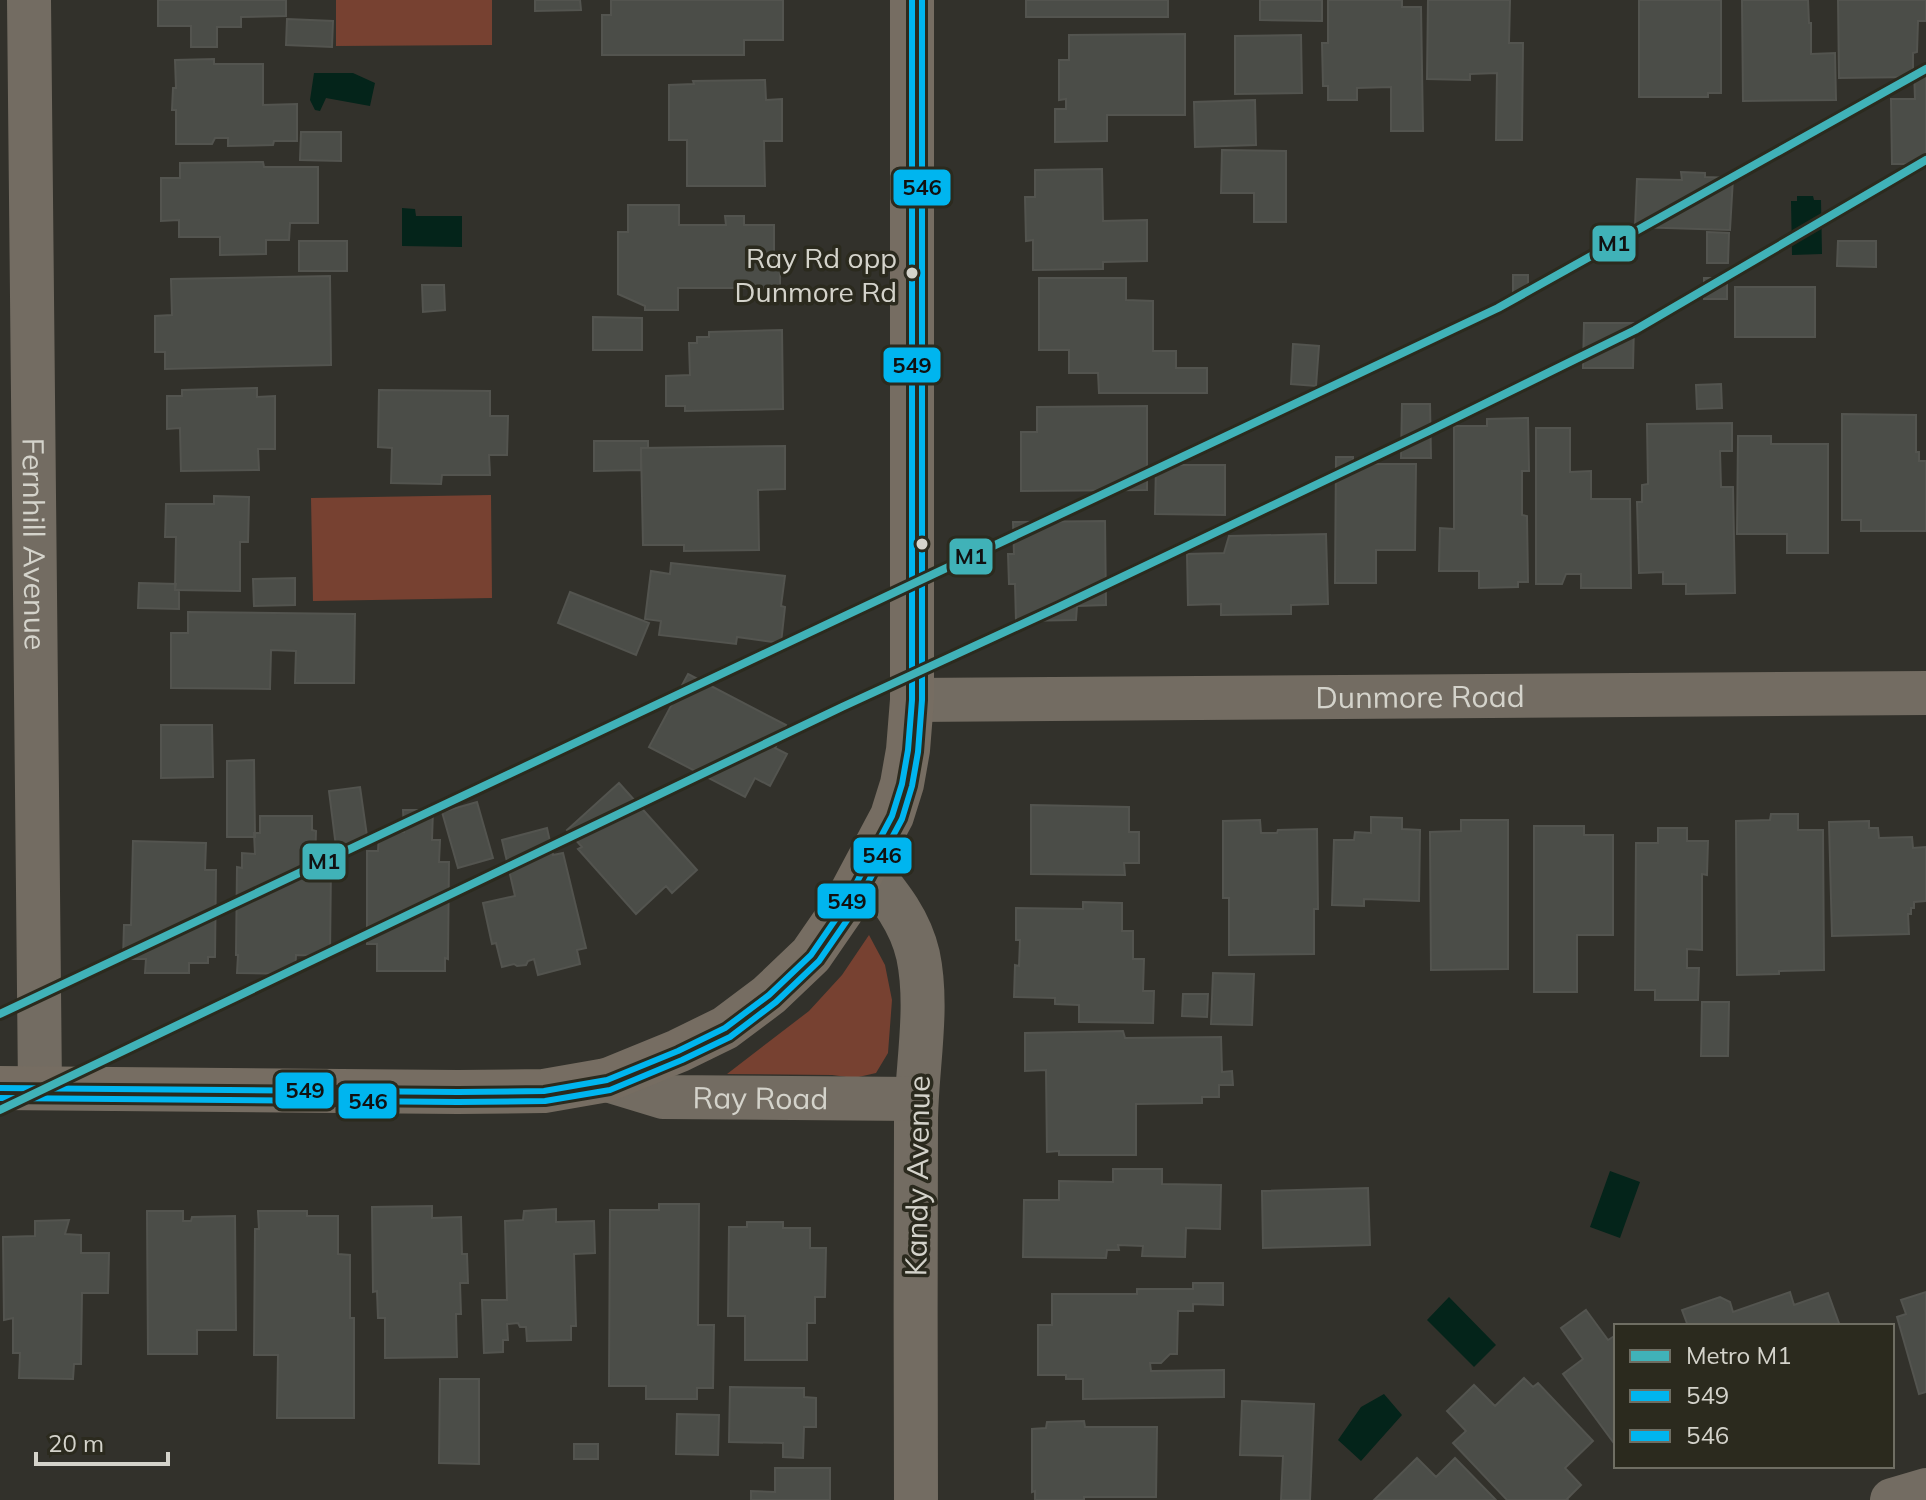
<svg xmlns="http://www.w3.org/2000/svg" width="1926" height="1500" font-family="Mulish,sans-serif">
<rect width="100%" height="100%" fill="#32312b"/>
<!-- grass -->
<path fill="#774131" d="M336,0h156v45l-156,1z
M491,495l1,103 -179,3 -2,-103z
M869,935l16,30 7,35 -4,53 -12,20 -22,5 -22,-3 -105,-1 82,-63 33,-36z"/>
<!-- water -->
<path fill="#04241a" d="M314,73h39l22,10 -5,23 -44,-8 -6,13 -5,-1 -5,-10z
M1797,196h16l1,4h7l1,54 -30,1 -1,-54h6z
M402,208l13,1 1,7h46v31l-60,-1z
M1610,1171l30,11 -20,56 -30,-11z
M1449,1297l47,48 -22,22 -47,-47z
M1384,1394l18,21 -41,46 -23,-21 23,-33z"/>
<!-- building -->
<path fill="#4b4d48" stroke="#53544f" stroke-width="2" d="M158,0h128v16l-45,1v10h-24v20h-26v-21h-33z
M535,0h45l1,10 -46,1z
M611,0h172v40h-39v15h-142v-40h9z
M1026,0h142v17h-142z
M1260,0h62v21l-62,-1z
M1328,0h74v7h19l2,124h-32v-44l-34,1v12h-29v-14h-5l-1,-43h6z
M1428,0h82l-1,43h14l-1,97h-26l1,-67 -27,1v6l-43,-1z
M1639,0h82v93h-13v4h-69z
M1742,0h66l1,23h2v31l24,-1 1,47 -93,1z
M1838,0h88v21h-8l-1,31 -4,1v24l-74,1z
M287,19l46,2 -1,26 -46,-2z
M1185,34v81h-78v26l-52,1v-33h11v-10l-7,1v-40h10v-25z
M1301,35l1,58 -67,1v-58z
M214,59v5h49v41l34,-1v37h-23l-1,4 -45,1v-8h-13l-3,6h-36v-34h-4l1,-22h3l-1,-28z
M1914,70h12v94h-34l-1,-65h24z
M765,80l1,20 16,-1v42h-18l1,45h-78v-46h-18v-55l25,-1 -1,-3z
M1255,100l1,45 -61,2 -1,-45z
M301,132h40v29l-41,-1z
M1222,150l64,1v71h-32v-29h-33z
M263,162l1,5h54v56h-28l-1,17h-23v14l-46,1v-18h-41v-17l-18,1v-43h19v-15z
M1102,169l1,52 44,-1v41l-44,1v7l-70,1v-30l-7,1 -1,-44h10v-27z
M1681,172l24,1v4l28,1 -3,52 -95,-3 2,-48 45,1z
M628,205h51v20h47l-1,-9h19v9h30v28h6v35h-102v22h-33v-4l-27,-12v-62h10z
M1707,232l22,1 -1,30h-21z
M299,241h48v30h-48z
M1838,241h38v26l-39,-1z
M1513,275h15v22l-15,-1z
M330,276l1,89 -166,4v-17h-10v-36l17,-1 -1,-36z
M1039,278h87v22l27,1v50h23v17h31v25h-108l-1,-20h-29v-23h-30z
M1704,278h23v21h-23z
M422,285h22l1,25 -22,2z
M1735,287h80v50h-80z
M593,317l49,1v32h-49z
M1584,323h50l-1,45h-50z
M782,330l1,79 -98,2v-5h-19v-30l24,-1 -1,-32h8v-6h12v-5z
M1293,344l26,2 -3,40 -25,-2z
M1721,384l1,24 -25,1 -1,-24z
M257,388v9l18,-1v53h-17l1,21 -78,1 -1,-43 -13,1v-33h15v-6z
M379,390l111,1v25h18l-1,39h-18l1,20h-48l-1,9 -50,-1 1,-35 -14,-1z
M1402,404h28l1,54h-30z
M1147,406v84l-126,1v-59h16v-25z
M1842,414l74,1v37h3v9h7v70h-65v-11h-19z
M1528,418l1,53h-7v44l5,1 1,66h-10v5l-39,1v-17h-40l1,-43 14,1v-103h33v-7z
M1732,423v28h-12l1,36h12l2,106 -49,1v-10h-23v-12l-24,1 -2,-71h5v-17l6,-1 -1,-60z
M1536,428h34v44l21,-1v28h39l1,89h-50v-14h-15l-4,10h-26z
M1738,436h33v8h57v109h-41v-19h-50z
M594,441h54v7h-7v22l-47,1z
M785,446v43l-27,1 1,60 -75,1v-6h-41l-2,-97z
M1336,457h17v7h63l-1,86h-39v33h-41z
M1156,465h69v50l-70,-1z
M214,496l35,1 -1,45h-8v49l-65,-1 1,-53h-11l1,-33h48z
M1105,521l1,84 -29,1 -1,14 -60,1 -1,-37h-6l-1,-30h6l-1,-32z
M1326,534l2,70 -37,1v9l-70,1v-11l-33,1 -1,-51 37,-1 5,-17z
M671,563l114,13 -4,30 4,1 -4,36 -44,-6 -1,7 -77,-9 2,-14 -16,-2 6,-48 19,3z
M295,578v27l-41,1 -1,-27z
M139,583l37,1 -1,6h4v19l-41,-1z
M570,592l79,31 -13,32 -78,-32z
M188,612l167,2 -1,69h-59l1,-32 -25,-1 -1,39 -99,-1v-55h17z
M688,674l98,51 -11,23 12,6 -17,32 -15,-8 -10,19 -96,-50z
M161,725h51l1,52 -52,1z
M254,760l1,77h-28v-76z
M619,783l78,87 -25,23 -6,-7 -30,28 -58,-65 4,-2 -15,-17z
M360,787l8,56 -32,4 -7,-56z
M477,802l16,56 -35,10 -16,-56z
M1031,805l98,2v25h10v31h-15l1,12 -94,-1z
M403,810h30l-1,30h8l-1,22h10l-1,97 -3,-1v13h-68v-27h-10v-93h11l1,-19h25z
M1771,814h27v16h25l1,140 -45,1v3l-42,1 -1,-154 34,-1z
M260,816h52v14l4,1 -1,33h16l-1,92 -34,-1 -1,19 -58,-1 1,-18h-2l1,-88 5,1v-15l13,1 -1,-21h6z
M1371,817l31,1v11l18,1 -1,71 -55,-2v7l-32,-1 2,-65h20l1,-8 16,1z
M1260,820l1,13h16l1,-3 39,-1 1,80h-4v45l-85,1v-57h-6v-77z
M1461,820h47v149l-77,1 -1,-138 31,-1z
M1869,821v7h9l1,10 33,-1 1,11 13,-1v54l-12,1v6h-3v6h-3l1,20 -77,2 -3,-114z
M1534,826h50v9h29v100h-36v57h-43z
M547,828l6,27 10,-2 23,95 -9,2 3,14 -42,11 -4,-16 -6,2 -2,4 -9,1 -3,-2 -12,3 -6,-24 -4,1 -9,-41 32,-7 -13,-56z
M1658,828h29v13h21l-1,34 -5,-1v76l-15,-1v19h12l-1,32h-43v-10h-20l1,-147h22z
M133,841l73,2 -1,27h11l-1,87h-7v6h-19v10h-44l1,-14h-23l1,-34h7z
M1083,902l39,1v28h11v28h11l-1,32h11l-1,32 -74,-1v-17l-24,-1v-6l-41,-1 1,-32 4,1 1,-26h-4v-32l67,1z
M1213,973l41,1 -2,51 -41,-1z
M1183,994h25l-1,23 -25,-1z
M1702,1002h27l-1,54h-27z
M1123,1031l2,7 96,-1 1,35 10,-1 1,14h-14v12h-17v6l-66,1v51h-77v-4l-12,1 -1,-82 -21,1v-38z
M1113,1169h49v15l59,1 -1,44 -34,-1 -1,29 -43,-1 1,-10 -25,-1 1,5h-12l-1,8 -83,-1 1,-57h35v-19l54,1z
M1368,1188l2,57 -107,3 -1,-57z
M659,1204h40l-1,121h16l-1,63h-16v11h-51v-13h-37l1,-176h49z
M432,1206v12l29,-1 1,37h5l1,29h-8l1,31h-5l1,43 -72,1v-40h-7l-1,-27 -4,1 -1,-85z
M556,1209v13l38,-1 1,32 -21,1 2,72h-5v14l-44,1 -1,-14h-6l-2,-4 -11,1 1,16h-5v12l-19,1 -2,-53h25l-2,-79 18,-1 1,-9z
M147,1211h36v10h8l1,-4 43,-1 1,114h-39v24h-49z
M258,1211h49v5h31v38l12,1v63h4v100h-77l1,-63h-24l1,-126h4z
M69,1220l-4,14 16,1v18h28l-1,40h-26l-1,71h-7l-1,15 -54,-1 1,-25h-7v-35l-9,2 -1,-83 32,-1v-15z
M747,1222h36v6h27v20h16l-1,49h-10v26h-8v37h-62v-44h-17l1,-89h18z
M1193,1283h30v22l-30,-1v7h-15l-1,43h-7l-9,9h-11l1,8 73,-1v27l-141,2v-20h-17v-4h-28v-50h14v-31h85v-5h56z
M1790,1292l4,13 34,-12 12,33h-152l-6,-16 38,-13 10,5 3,10z
M1926,1292v100l-7,2 -22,-77 9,-3 -5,-14z
M1586,1310l22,30 8,-5v111l-53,-72 20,-15 -22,-31z
M1524,1378l9,9 5,-4 55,58 -28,27 16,17 -14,14 1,1h-61l-54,-57 13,-12 -19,-20 27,-26 21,21z
M440,1379h39v85l-40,-1z
M730,1387l74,1v9l12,1v29h-12l-1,31 -20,-1v-14l-54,-1z
M1242,1401l72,3 -4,96h-29l2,-44 -43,-1z
M677,1414l42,1 -1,40 -42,-1z
M1084,1421l1,6h72l-1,70h-72v3h-49v-9l-3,1v-63l14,-1 1,-6z
M574,1444h24v15h-24z
M1417,1458l19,19 19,-19 41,42h-122z
M775,1468h55v32h-79v-9l24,1z"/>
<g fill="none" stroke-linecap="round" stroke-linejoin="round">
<!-- street -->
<g stroke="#736c62" stroke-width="44">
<path id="s1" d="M29,0l11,1088"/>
<path id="s2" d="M912,700l1014,-7"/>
<path d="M867,868c22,27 43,52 51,87 11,52 -1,110 -2,163 -1,127 0,255 0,382"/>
<path id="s3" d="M607,1080l56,17 253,2"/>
<path d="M1892,1500l34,-10"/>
</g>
<!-- secondary -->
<path stroke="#766d62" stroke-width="44" d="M0,1088l458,4 86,-1 63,-11 71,-29 47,-23 44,-33 42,-40 31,-45 50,-94 10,-32 6,-34 4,-50v-700"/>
<!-- bus-1 casing -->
<g stroke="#2b2a1e" stroke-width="12">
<path id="bus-1" d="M0,1088l458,4 86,-1 63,-11 71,-29 47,-23 44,-33 42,-40 31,-45 50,-94 10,-32 6,-34 4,-50v-700"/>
</g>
<!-- bus-2 casing -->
<g stroke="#2b2a1e" stroke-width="12">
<path id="bus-2" d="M0,1098l458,4 87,-1 65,-11 72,-30 48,-23 46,-35 43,-41 31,-45 52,-97 10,-33 6,-34 4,-52v-700"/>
</g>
<!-- bus-1 -->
<use href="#bus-1" stroke="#00b5ef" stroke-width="6"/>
<!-- bus-2 -->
<use href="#bus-2" stroke="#00b5ef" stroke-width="6"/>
<!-- metro-1 casing -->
<g stroke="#2b2a1e" stroke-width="14">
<path id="metro-1" d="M0,1014l1498,-706 428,-239
M0,1110l842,-403 217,-100 370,-176 206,-101 291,-170"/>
</g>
<!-- metro-1 -->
<use href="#metro-1" stroke="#40b2b8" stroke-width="8"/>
</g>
<!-- markers -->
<g fill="#d4d3cb" stroke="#2b2a1e" stroke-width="3">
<circle cx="912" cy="273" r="7"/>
<circle cx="922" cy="544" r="7"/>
</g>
<g text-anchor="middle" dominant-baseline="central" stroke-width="7" stroke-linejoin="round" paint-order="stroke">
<!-- bus labels -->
<g font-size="28" fill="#d4d3cb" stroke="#2b2a1e" text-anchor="end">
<text x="897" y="257">Ray Rd opp<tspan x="897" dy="34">Dunmore Rd</tspan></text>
</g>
<!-- street labels -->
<g font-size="30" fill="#d4d3cb" stroke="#2b2a1e">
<text stroke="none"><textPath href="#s1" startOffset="544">Fernhill Avenue</textPath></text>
<text stroke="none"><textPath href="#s2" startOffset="508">Dunmore Road</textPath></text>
<text stroke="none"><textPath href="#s3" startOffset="156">Ray Road</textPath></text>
<text transform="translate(917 1176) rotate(-89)">Kandy Avenue</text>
</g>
</g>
<g stroke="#2b2a1e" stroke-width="3">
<rect x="892" y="168" width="60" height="39" rx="8" fill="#00b5ef"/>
<rect x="1591" y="224" width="46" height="39" rx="8" fill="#40b2b8"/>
<rect x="882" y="346" width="60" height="38" rx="8" fill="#00b5ef"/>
<rect x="948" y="537" width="46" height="39" rx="8" fill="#40b2b8"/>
<rect x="852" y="836" width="61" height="39" rx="8" fill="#00b5ef"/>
<rect x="301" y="842" width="46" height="39" rx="8" fill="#40b2b8"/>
<rect x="816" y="882" width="61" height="38" rx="8" fill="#00b5ef"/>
<rect x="274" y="1071" width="61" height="39" rx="8" fill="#00b5ef"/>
<rect x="337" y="1082" width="61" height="38" rx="8" fill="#00b5ef"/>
</g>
<g font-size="22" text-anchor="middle" font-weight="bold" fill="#111">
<text x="922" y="195">546</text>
<text x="1614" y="251">M1</text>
<text x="912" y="373">549</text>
<text x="971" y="564">M1</text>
<text x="882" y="863">546</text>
<text x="324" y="869">M1</text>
<text x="847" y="909">549</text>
<text x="305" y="1098">549</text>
<text x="368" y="1109">546</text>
</g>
<!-- legend -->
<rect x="1614" y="1324" width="280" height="144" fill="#2b2a1e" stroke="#6f6e63" stroke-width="2"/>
<rect x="1630" y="1350" width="40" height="12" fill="#40b2b8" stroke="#6f6e63" stroke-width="2"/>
<text x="1686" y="1364" font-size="24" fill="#d4d3cb">Metro M1</text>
<rect x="1630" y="1390" width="40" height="12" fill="#00b5ef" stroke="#6f6e63" stroke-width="2"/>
<text x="1686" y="1404" font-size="24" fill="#d4d3cb">549</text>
<rect x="1630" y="1430" width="40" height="12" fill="#00b5ef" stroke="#6f6e63" stroke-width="2"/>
<text x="1686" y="1444" font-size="24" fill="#d4d3cb">546</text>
<!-- scale -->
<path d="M36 1452v12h132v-12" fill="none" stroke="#d4d3cb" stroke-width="4"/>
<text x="48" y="1452" font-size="24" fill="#d4d3cb" stroke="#2b2a1e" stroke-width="6" paint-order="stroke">20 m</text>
</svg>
